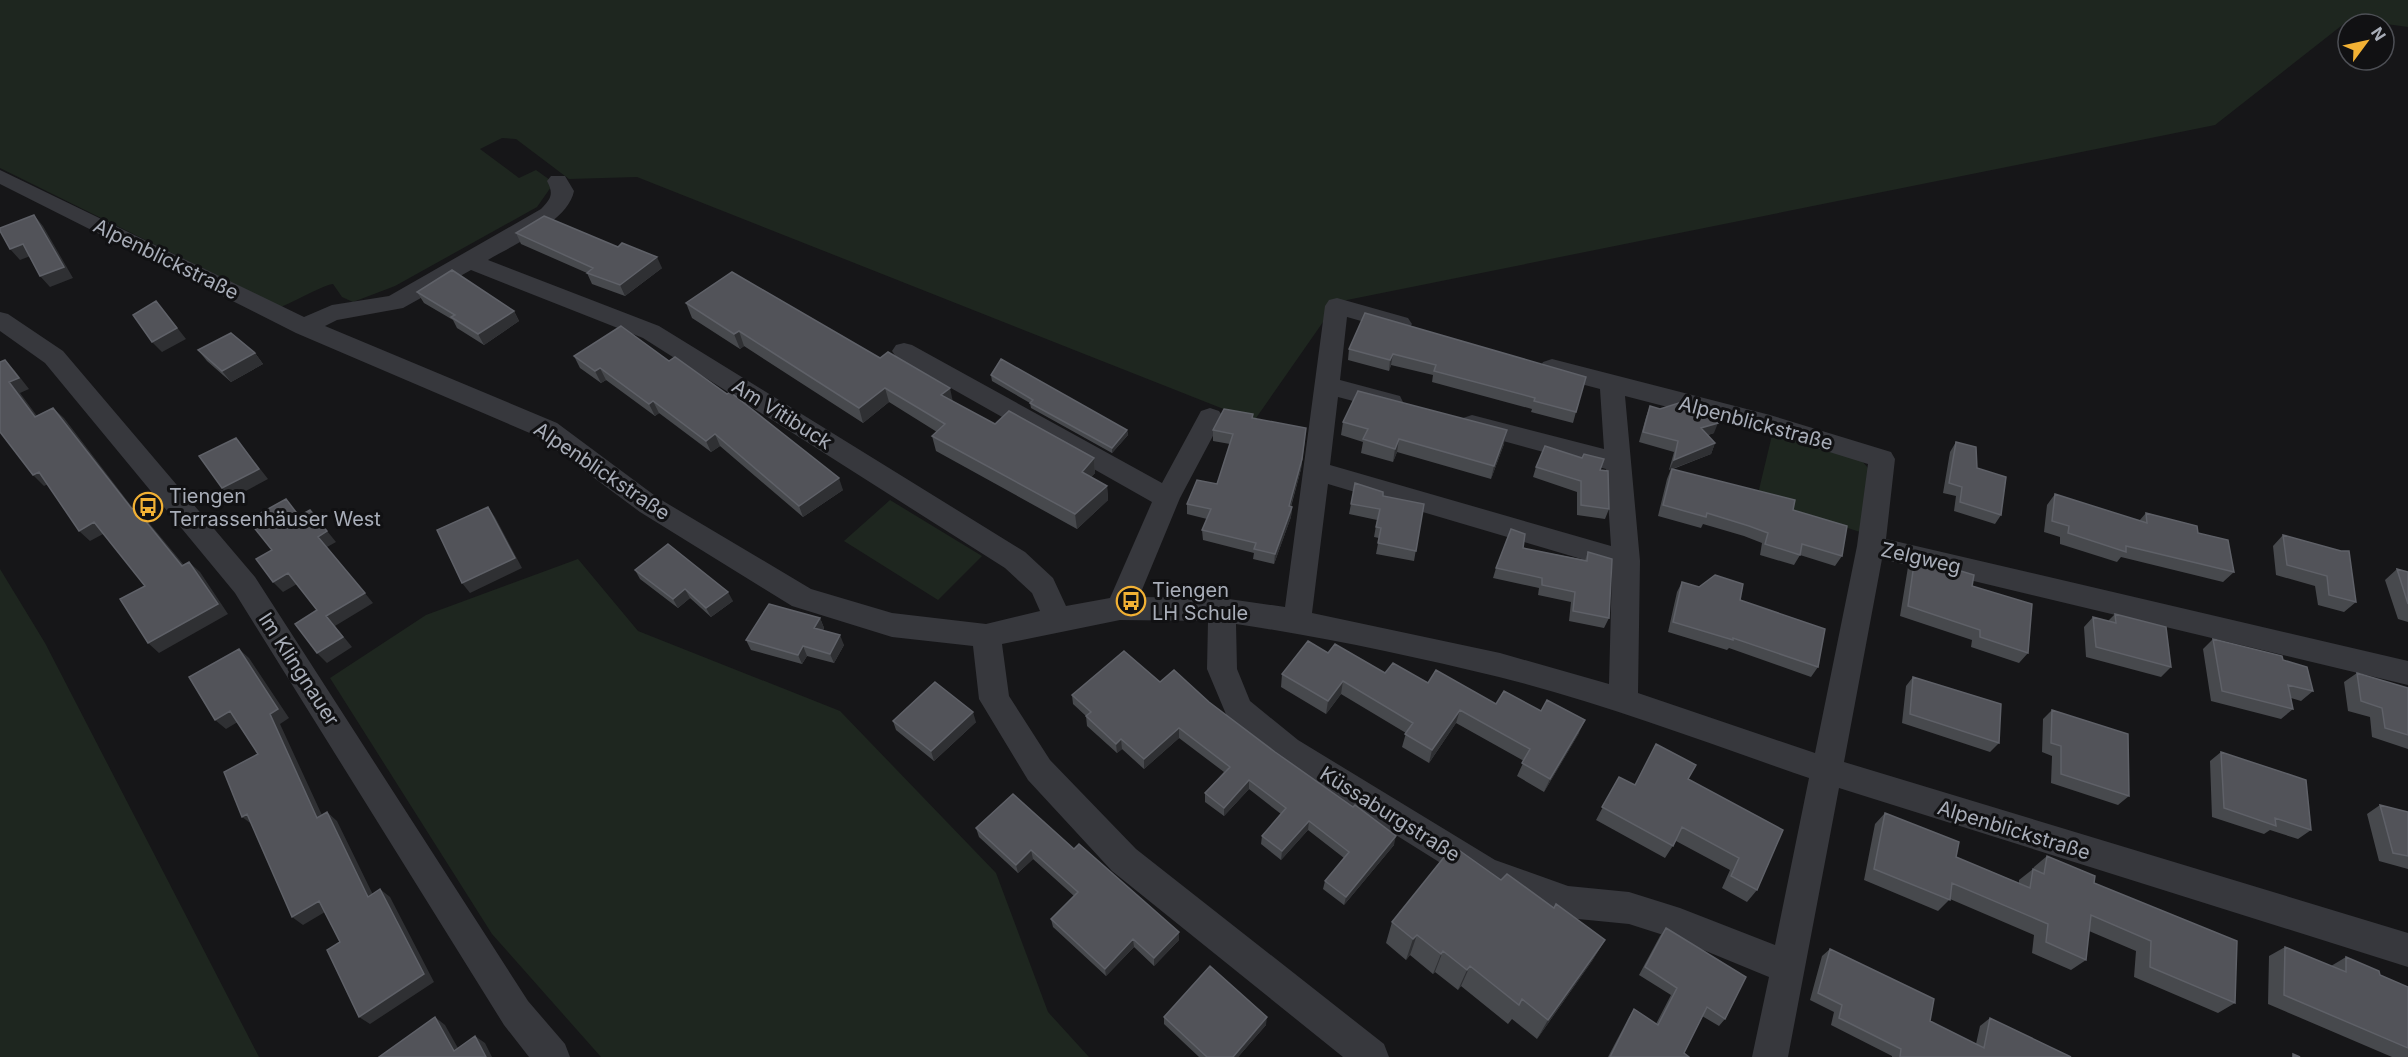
<svg xmlns="http://www.w3.org/2000/svg" width="2408" height="1057" font-family="Inter,sans-serif">
<rect width="100%" height="100%" fill="#161618"/>
<!-- green -->
<path fill="#1e261f" d="M0,0h2408v27l-58,-8 -135,106 -878,177 -83,119 -617,-244 -68,2 -53,-40 -14,-1 -22,11 39,29 17,-8 14,10 1,7 -14,20 -142,79 -42,16 -11,-5 -9,-13c-7,0 -42,19 -52,23l-281,-139z
M1773,431l89,30 6,7 -8,64 -103,-34z
M890,500l92,56 -44,44 -94,-59z
M578,559l60,72 202,80 156,162 52,139 41,45h-488l-109,-123 -162,-256 96,-63z
M0,569l45,74 214,414h-259z"/>
<g fill="none" stroke-linecap="round" stroke-linejoin="round">
<!-- minor -->
<path fill="#37383d" fill-rule="evenodd" d="M0,170l304,147 28,-12 57,-9 152,-87c10,-10 13,-15 6,-28l4,-5h14l9,15c-6,31 -60,53 -86,69l171,66 366,226 28,26 13,28 44,-8 42,-96 -256,-145 -4,-6 4,-6 8,-2 8,2 250,138 39,-72 9,-3 9,3 4,6 -43,81 -41,99 83,1 63,9 40,-301 4,-6 8,-2 71,20 4,6 -4,6 -8,2 -53,-15 -7,63 60,16 3,6 -3,6 -9,3 -53,-14 -8,68 281,81 -5,-77 -143,-39 -4,-6 4,-6 9,-3 132,34 -4,-60 -57,-15 -3,-6 3,-6 9,-3 218,56 121,37 4,7 -9,80 522,122v24l-526,-126 -38,203 564,171v34l-569,-179 -51,269h-36l17,-80 -90,-37 -50,-16 -61,-6 -50,-16 -47,-20 -195,-122 -48,-41 -21,-50 1,-48 -88,-1 -118,24 7,52 41,64 86,89 248,195 5,13h-46l-231,-186 -84,-91 -49,-81 -6,-53 -81,-9 -100,-31 -152,-94 -101,-75 -243,-104 -296,-149zM471,270l172,68 362,230 27,25 8,18 -54,13 -94,-11 -81,-24 -153,-91 -101,-75 -232,-97 12,-6 66,-12zM1625,396l143,37 100,31 -11,82 -42,207 -177,-60 2,-132zM1328,484l284,84 -3,116 -109,-31 -188,-40zM1236,624c88,13 176,32 263,53 105,26 208,66 310,101l-34,167 -95,-37 -51,-16 -61,-6 -73,-26 -197,-120 -48,-39 -13,-32z
M0,312l8,2 55,37 192,226 273,424 37,43 5,13h-41l-25,-32 -269,-432 -190,-230 -45,-32z"/>
</g>
<!-- wall -->
<path fill="#47494d" d="M516,233l146,35 -37,28 -33,-12 -5,-11 -66,-29z
M417,292l97,19 5,10 -35,24 -27,-17 -4,-8 -29,-17z
M686,303l267,99 42,22 99,34 1,15 -4,4 16,9 1,14 -31,29 -141,-78 -4,-15 5,-4 -48,-30 -26,21 -119,-77 -4,3 -48,-31z
M1365,313l211,99 -3,11 -42,-11 1,-3 -100,-27 1,-7 -42,-10 -2,6 -41,-11 1,-11z
M198,350l57,3 8,11 -32,18 -24,-21z
M574,356l269,134 -40,27 -83,-71 -9,6 -52,-39 -4,3 -49,-36 -5,3 -21,-15z
M991,375l136,55 1,5 -16,18 -81,-45 -1,-5 -38,-22z
M1650,406l64,27 -6,2 7,8 -4,11 -38,15 120,41 49,46 -7,10 -35,-11 -6,10 -34,-10 2,-12 -18,-7 -41,-12 -2,4 -43,-12 9,-37 4,-10 -2,1 5,-18 -35,-10 7,-25z
M1253,418l52,21 -4,30 -10,38h1l-1,10 -17,47 -21,-5 1,-6 -51,-13 -1,-10 5,-11 -20,-5v-10l30,-20 13,-40 -17,-3v-11z
M1343,422l161,22 -13,35 -94,-27 -4,10 -32,-9 2,-11 -22,-7z
M1956,442l21,26 24,47 -6,9 -41,-13 2,-15 -13,-3 7,-41z
M1536,467l64,3 9,39 -4,10 -28,-4v-23l-44,-15z
M2055,494l84,27 7,-8 52,20 36,39 -11,10 -102,-25 -4,5 -57,-18v-7l-16,-5 3,-27z
M1351,504h73l-10,57 -38,-7 3,-16 -5,-1 3,-17 -28,-6z
M2283,535l73,67 -12,10 -26,-7 -3,-19 -39,-11 -3,-29z
M1523,548l62,12 3,-8 21,66 -5,10 -35,-7 2,-19 -33,-7 1,-7 -46,-10 3,-10z
M1915,557l57,29 56,67 -9,10 -48,-16 1,-7 -72,-24 8,-49z
M2397,569l11,3v50l-10,-3 -13,-39z
M635,570l98,31 -22,16 -21,-19 -12,10 -38,-29z
M1682,582l58,18 78,67 -7,10 -82,-29 -2,2 -59,-18 9,-40z
M2115,614l56,53 -10,10 -75,-20 -2,-30 9,-10 15,4z
M820,618l4,10 -1,2 21,15 -10,18 -27,-7 -5,8 -51,-14 -5,-10z
M2213,639l70,21 30,31 -12,10 -10,-3 2,11 -12,10 -70,-18 -8,-52z
M1328,653l57,20 43,10 68,21 83,29 -35,59 -27,-16 7,-15 -68,-38 -27,40 -27,-16 4,-14 -65,-39 -15,20 -45,-27 1,-13z
M2357,673l51,15v61l-36,-12 -2,-20 -22,-6 -4,-29z
M1913,677l86,66 -9,9 -88,-29 4,-37z
M1160,682l49,20 185,143 -50,60 -21,-16 2,-8 19,-23 -36,-28 -27,30 -20,-16 1,-8 19,-22 -32,-25 -25,27 -19,-14v-9l19,-21 -45,-34 -35,31 -22,-20 -5,4 -30,-27 -1,-10 -13,-12 -1,-9z
M2052,710l77,86 -11,9 -67,-22 1,-27 -10,-4 1,-33z
M893,721l83,1 -42,39 -38,-31z
M2221,752l90,78 -13,9 -28,-9 -6,4 -52,-17 -2,-56z
M1619,777l15,8 54,-6 95,51 -26,60 -10,12 -25,-14 8,-18 -54,-29 -11,17 -69,-38z
M2380,805l28,7v57l-29,-8 -12,-47z
M1885,813l71,44 63,26v-3l14,-11 1,-2 13,-11 47,27 141,120 -17,10 -84,-36 2,-26 -47,-20 -3,29 -15,10 -39,-17 2,-18 -84,-36 -12,12 -74,-31 11,-56z
M976,828l98,21 105,83v8l-25,26 -20,-19 -28,29 -53,-49 -2,-8 23,-23 -41,-37 -15,14 -39,-36z
M1501,880l53,28 51,32 -13,21 -55,78 -25,-20 -4,5 -47,-38 -3,4 -23,-18 -2,2 -23,-19 -4,5 -20,-17 6,-21z
M1666,928l59,91 -6,7 -17,-10 -18,37 5,4h-81l21,-40 5,-8 22,15 15,-29 -32,-20 21,-39z
M2285,947l46,19 15,-9 34,18 28,12v70h-16l-124,-53 1,-48z
M1830,949l100,72 46,23 4,-18 10,-8 81,39h-179v-1l-61,-31 3,-13 -24,-12 12,-44z
M1164,1017l102,8 -28,32h-39l-35,-33z"/>
<!-- shaded-wall -->
<path fill="#2f3033" d="M34,215l9,11 30,52 -23,9 -10,-11z
M23,244l10,11 -13,5 -10,-11z
M657,257l5,11 -37,28 -5,-11z
M514,311l5,10 -35,24 -6,-11z
M165,312l21,27 -24,13 -10,-10z
M739,331l5,15 -4,3 -6,-15z
M255,353l8,11 -32,18 -9,-11z
M1393,354l-2,11 -2,6 1,-11z
M5,360l10,11 14,18 -9,4 26,35 -11,-11 -26,-35z
M600,368l6,12 -5,3 -6,-12z
M885,388l4,14 -26,21 -4,-15z
M950,388l3,14 -12,-7z
M653,401l6,12 -4,3 -6,-12z
M53,408l11,10 78,102 -10,-11z
M1718,423l-4,10 -18,6 5,-11z
M1306,428l-5,41 -13,47 1,-10z
M1127,430l1,5 -16,18v-5z
M1507,430l-3,14 -13,35 3,-13z
M715,434l5,12 -9,6 -5,-11z
M236,438l32,41 -37,20 -9,-11z
M1399,439l-2,13 -4,10 2,-13z
M1715,443l-4,11 -42,16 5,-10z
M1094,458l1,15 -12,14 -1,-15z
M39,472l11,11 -6,3 -11,-11z
M839,478l4,12 -40,27 -4,-11z
M1107,486l1,14 -31,29 -2,-15z
M488,507l7,10 27,51 -52,25 -8,-10z
M1292,507l-1,10 -17,47 1,-10z
M135,508l10,10 48,58 -11,-10z
M310,510l26,32 -9,5 46,56 -38,23 17,21 -25,16 -10,-10 9,-37 -8,-79z
M94,522l11,11 -15,8 -11,-10z
M189,562l11,10 28,42 -69,39 -11,-10z
M288,573l9,11 -14,8 -10,-10z
M685,589l5,9 -12,10 -5,-9z
M728,592l5,9 -22,16 -5,-9z
M820,618l4,10 -6,10 -4,-10z
M840,635l4,10 -10,18 -4,-9z
M803,646l4,10 -5,8 -4,-9z
M239,649l10,9 40,60 -9,6 47,102 -10,-8z
M1343,681l-2,13 -15,20 2,-13z
M1460,710l-4,13 -27,40 3,-13z
M230,711l11,9 -15,9 -11,-9z
M973,712l3,10 -42,39 -3,-10z
M1585,720l-6,13 -35,59 6,-13z
M1179,728v10l-35,31v-10z
M1121,739l1,10 -5,4 -1,-9z
M1249,780v9l-25,27v-8z
M327,812l10,9 41,84 -10,-8z
M247,814l6,11 -11,-8z
M1309,821l-1,9 -27,30 1,-9z
M1396,836l-2,9 -50,60 2,-8z
M1031,850l2,9 -15,14 -2,-8z
M380,889l10,8 44,85 -64,42 -11,-7z
M319,901l11,8 -27,16 -11,-8z
M1179,932v8l-25,26v-8z
M1417,935l-7,20 -4,5 7,-21z
M1133,939l1,8 -28,29 -1,-7z
M1605,940l-13,21 -55,78 11,-19z
M1443,951l-8,21 -2,2 8,-20z
M1470,966l-9,20 -3,4 9,-20z
M435,1017l10,8 18,32 -9,-6z
M1267,1017l-1,8 -28,32h-5z
M475,1036l10,7 7,14h-6z"/>
<!-- building -->
<path fill="#525359" stroke="#5f6168" stroke-width="1.5" d="M34,215l30,52 -24,9 -17,-32 -13,5 -10,-18v-3z
M544,216l74,31 4,-4 35,14 -37,28 -33,-12 6,-5 -77,-35z
M452,270l62,41 -36,23 -27,-17 4,-2 -38,-23z
M732,272l148,86 8,-6 62,36 -9,7 54,29 14,-13 85,47 -12,14 25,14 -32,28 -143,-78 13,-12 -60,-36 -26,20 -120,-77 -5,3 -48,-31z
M156,301l21,27 -25,14 -19,-27z
M1365,313l221,64 -10,35 -42,-11 1,-3 -101,-27 2,-6 -43,-11 -3,6 -41,-11z
M621,326l48,35 6,-4 52,37 3,-2 109,86 -40,28 -84,-72 -9,7 -53,-40 -4,3 -49,-36 -5,3 -21,-15z
M231,333l24,20 -33,18 -24,-21z
M1001,359l126,71 -15,18 -82,-45 3,-3 -42,-25z
M5,360l14,18 -10,4 26,35 18,-9 79,101 3,-1 47,58 7,-4 29,42 -70,39 -28,-44 25,-13 -51,-64 -15,9 -40,-59 -6,3 -33,-43v-70z
M1358,391l149,39 -13,36 -95,-27 -4,10 -32,-10 5,-10 -25,-7z
M1682,402l23,6 13,15 -17,5 14,15 -41,17 4,-19 -35,-9 7,-26 10,3z
M1224,409l29,5 -1,4 54,10 -4,31 -13,47 3,1 -17,47 -21,-5 2,-6 -54,-13 9,-21 -24,-5 10,-24 20,4 16,-50 -20,-4z
M236,438l23,31 -37,19 -23,-32z
M1956,442l20,5 1,21 29,9 -5,38 -41,-13 2,-15 -13,-4z
M1545,446l37,12 2,-4 20,5 -4,11 8,1 1,38 -28,-4v-24l-45,-14z
M1672,469l123,31 -2,10 54,16 -5,30 -40,-12 -2,11 -35,-11 3,-11 -19,-7 -42,-13 -1,4 -43,-12z
M1355,483l28,9v4l41,8 -8,47 -38,-8 3,-15 -5,-1 4,-18 -29,-5z
M2055,494l92,29 -1,-10 51,13 1,7 30,7 6,32 -108,-26v6l-58,-19 1,-7 -17,-5z
M286,499l13,17 11,-6 17,21 -9,6 47,56 -39,23 17,21 -26,16 -22,-29 22,-14 -29,-37 -15,9 -17,-23 16,-9 -24,-30z
M488,507l27,51 -53,25 -25,-53z
M1511,529l14,5 -2,14 64,13 1,-9 24,7 -3,59 -36,-7 2,-19 -33,-7v-7l-46,-10z
M2283,535l58,16h8l7,51 -27,-7 -2,-19 -40,-11z
M668,544l60,48 -22,16 -21,-19 -12,10 -38,-29z
M1915,557l59,18 -2,11 60,18 -4,49 -48,-16v-7l-72,-24z
M2397,569l11,3v32z
M1715,575l28,9 -3,16 85,29 -7,38 -85,-29v2l-60,-18 9,-40 17,5z
M769,604l51,14 -6,10 26,7 -10,19 -27,-8 -5,9 -52,-15z
M2115,614l51,13 5,40 -75,-20 -3,-30 23,6z
M2213,639l69,17 1,4 24,7 6,24 -25,-6 5,24 -71,-18z
M1308,641l20,12 7,-9 50,29 8,-10 35,20 8,-13 60,34 8,-13 37,20 6,-11 38,20 -35,59 -28,-16 8,-14 -70,-39 -28,40 -27,-16 8,-11 -70,-42 -15,20 -46,-27z
M239,649l39,60 -8,5 47,104 10,-6 41,85 12,-8 44,85 -65,43 -32,-67 13,-8 -21,-41 -27,16 -45,-103 -5,3 -18,-45 34,-18 -28,-43 -15,9 -26,-43z
M1124,651l36,31 14,-12 35,32 66,50 78,55 2,-2 41,31 -50,61 -21,-16 24,-29 -40,-31 -27,30 -20,-15 24,-28 -37,-28 -25,28 -19,-15 25,-26 -51,-39 -35,31 -23,-20 -5,5 -30,-28 5,-4 -19,-17z
M2357,673l51,15v47l-23,-7 -3,-20 -21,-7z
M1913,677l88,27 -2,39 -89,-29z
M935,682l38,30 -42,39 -38,-30z
M2052,710l76,24 1,62 -68,-22v-28l-10,-3z
M1656,744l40,21 -8,14 95,51 -26,60 -26,-14 8,-18 -57,-31 -9,19 -71,-39 17,-30 16,8z
M2221,752l85,28 5,50 -36,-12 1,8 -52,-18z
M1013,794l61,55 5,-5 100,88 -25,26 -21,-19 -28,30 -54,-50 27,-27 -47,-42 -15,15 -40,-37z
M2380,805l28,7v44l-15,-3z
M1885,813l74,29 -3,15 74,31 3,-19 11,5 3,-18 48,20 -1,7 143,58 -2,62 -85,-36 1,-26 -60,-26 -5,45 -40,-18 2,-18 -96,-41 -2,17 -76,-31z
M1453,846l48,34 6,-6 47,34 2,-4 49,36 -57,80 -26,-21 -3,6 -49,-39 -3,4 -24,-19 -2,3 -24,-19 -4,4 -21,-17z
M1666,928l80,49 -21,42 -18,-12 -23,46 5,4h-79l24,-48 24,16 19,-37 -32,-21z
M2285,947l61,25v-15l33,14 1,4 28,12v61l-124,-53z
M1830,949l104,50 -4,22 54,27 6,-30 81,39h-171l1,-8 -62,-31 3,-13 -24,-12z
M1210,966l57,51 -34,40h-26l-43,-40z
M435,1017l19,34 21,-15 11,21h-107z
M2293,1054l7,3h-7z"/>
<!-- icons -->
<defs>
<g id="bus-ring" transform="scale(1.5)"><circle r="9.5" fill="#111113" stroke="#f2b134" stroke-width="1.5"/><path d="M-5-6H5V4H4V6H2V4H-2V6H-4V4H-5ZM-3.5-4V0h7V-4ZM-3.5 1.2v1.5H-2V1.2ZM2 1.2v1.5H3.5V1.2Z" fill="#f2b134"/></g>
</defs>
<g fill-rule="evenodd">
<use href="#bus-ring" x="148" y="507"/>
<use href="#bus-ring" x="1131" y="601"/>
</g>
<g text-anchor="middle" dominant-baseline="central" stroke-width="6" stroke-linejoin="round" paint-order="stroke">
<!-- street labels -->
<g font-size="20" fill="#a8adb8" stroke="#111113">
<text transform="translate(166 259) rotate(26)">Alpenblickstraße</text>
<text transform="translate(782 414) rotate(32)">Am Vitibuck</text>
<text transform="translate(1756 423) rotate(15)">Alpenblickstraße</text>
<text transform="translate(602 471) rotate(34)">Alpenblickstraße</text>
<text transform="translate(1921 558) rotate(13)">Zelgweg</text>
<text transform="translate(299 669) rotate(57)">Im Klingnauer</text>
<text transform="translate(1390 814) rotate(32)">Küssaburgstraße</text>
<text transform="translate(2014 830) rotate(17)">Alpenblickstraße</text>
</g>
<!-- poi labels -->
<g font-size="20" fill="#a8adb8" stroke="#111113" text-anchor="start">
<text x="169" y="496">Tiengen<tspan x="169" dy="23">Terrassenhäuser West</tspan></text>
<text x="1152" y="590">Tiengen<tspan x="1152" dy="23">LH Schule</tspan></text>
</g>
</g>
<!-- north arrow -->
<g transform="translate(2366 42) rotate(57)"><circle r="28" fill="#111113" stroke="#4d4f55" stroke-width="1.5"/>
<path d="M0-4.5L10 22L0 15L-10 22Z" fill="#f2b134"/>
<text y="-9" font-size="16" font-weight="bold" text-anchor="middle" fill="#a8adb8">N</text>
</g>
</svg>
